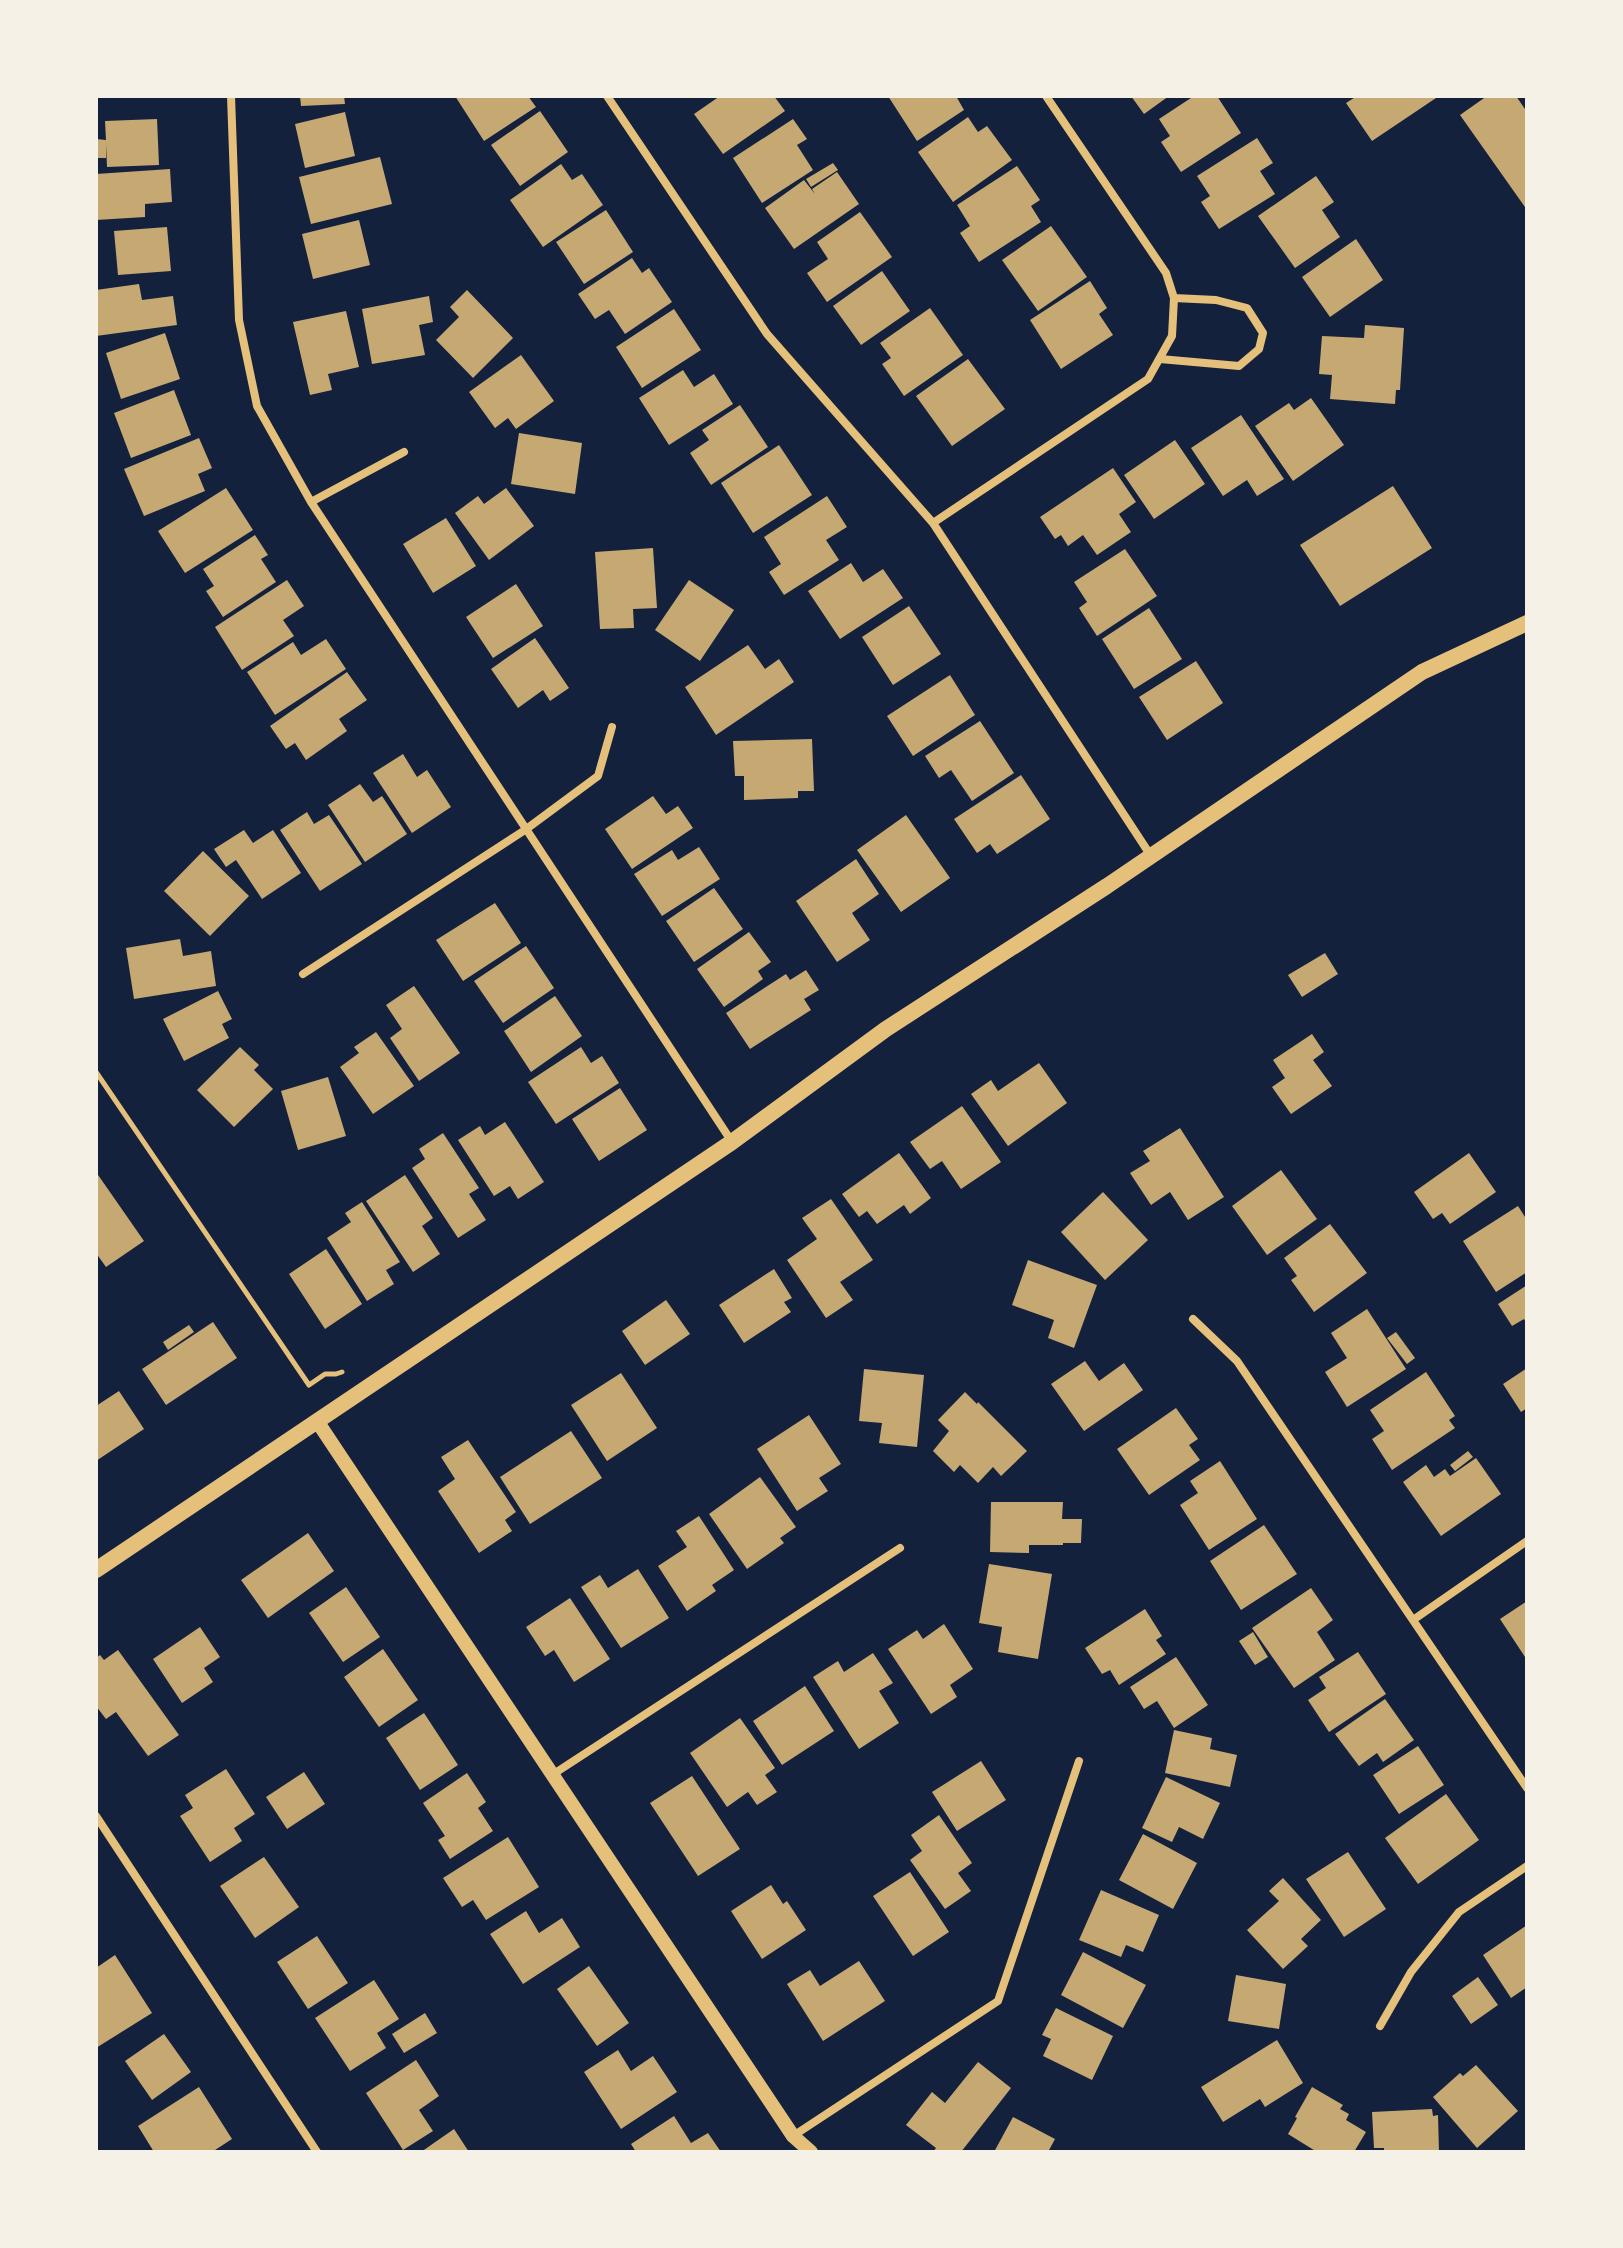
<svg xmlns="http://www.w3.org/2000/svg" width="1623" height="2248" font-family="Raleway,sans-serif">
<rect width="100%" height="100%" fill="#14213d"/>
<!-- building -->
<path fill="#c6a872" d="M300,96h44l1,8 -44,2z
M455,96h73l8,11 -52,34z
M720,96h54l11,15 -62,43 -29,-40z
M888,96h68l8,14 -47,31z
M1131,96h38l-25,18z
M1194,96h23l24,37 -60,39 -20,-30 9,-6 -11,-17z
M1357,96h82l-67,45 -26,-38z
M1487,96h29l11,16v98l-67,-95z
M540,111l28,41 -48,34 -29,-41z
M345,112l10,44 -50,12 -10,-44z
M968,117l10,15 9,-6 25,34 -59,42 -35,-50z
M157,119l2,46 -52,2 -1,-23v14h-10v-19l10,1 -1,-19z
M793,119l14,20 -10,6 16,25 -51,33 -29,-45z
M1257,138l16,25 -13,8 15,23 -56,35 -18,-27 9,-6 -13,-20z
M380,157l12,47 -81,20 -12,-47z
M833,163l5,7 -27,17 -5,-8z
M561,164l11,16 10,-6 21,31 -60,42 -33,-47z
M1017,166l23,34 -9,6 10,16 -62,40 -19,-29 10,-7 -13,-21z
M170,169l2,33 -27,2v13l-49,3v-46z
M837,172l22,32 -65,45 -29,-41 39,-28 11,14 -3,-5z
M1316,176l18,26 -12,8 18,27 -45,31 -37,-52z
M606,210l27,42 -49,32 -28,-42z
M860,212l32,45 -65,45 -20,-29 21,-14 -11,-17z
M359,220l11,45 -57,14 -11,-45z
M1051,226l36,51 -49,34 -36,-51z
M167,227l4,44 -53,4 -4,-44z
M1356,239l27,41 -53,37 -28,-40z
M632,258l10,15 7,-5 23,34 -47,32 -16,-24 -14,9 -17,-25z
M882,271l28,40 -49,34 -28,-39z
M1090,281l17,27 -8,6 14,21 -52,34 -31,-49z
M139,284l3,16 31,-4 4,29 -81,11v-46z
M467,290l46,48 -40,40 -37,-38 23,-23 -9,-10z
M429,296l4,26 -14,3 6,30 -53,9 -10,-55z
M930,308l33,47 -59,41 -22,-32 9,-6 -11,-15z
M674,309l27,41 -59,38 -26,-41z
M346,311l13,56 -31,7 4,16 -22,5 -17,-73z
M1365,325l39,3 -4,62h-4l-1,14 -65,-5 2,-24 -13,-1 3,-38 42,2z
M165,333l15,46 -59,20 -15,-46z
M521,355l33,46 -38,28 -8,-11 -13,10 -26,-36z
M968,359l37,50 -53,37 -36,-50z
M683,370l11,17 20,-13 19,30 -64,41 -30,-47z
M174,390l17,45 -60,23 -17,-45z
M1311,398l33,47 -51,36 -38,-55 34,-23 5,7z
M740,405l28,42 -57,38 -21,-32 19,-13 -7,-10z
M1241,415l43,64 -27,17 -10,-16 -24,16 -32,-48z
M519,433l63,10 -7,51 -64,-10z
M199,438l13,30 -14,6 7,17 -61,25 -20,-47z
M1175,440l30,44 -51,35 -30,-44z
M779,445l33,50 -59,38 -32,-50z
M1113,468l23,34 -17,12 12,18 -34,23 -14,-20 -15,11 -7,-11 -6,4 -15,-22z
M1393,486l39,62 -92,58 -40,-61z
M226,488l27,42 -68,43 -27,-42z
M506,488l28,38 -45,34 -34,-47 23,-17 6,8z
M827,496l20,31 -21,13 13,20 -55,35 -15,-23 12,-8 -17,-27z
M446,518l30,48 -43,27 -30,-49z
M255,535l13,20 -7,4 15,23 -53,35 -17,-26 8,-5 -11,-17z
M653,548l4,60 -24,1 1,19 -34,1 -5,-77z
M1125,549l32,47 -60,40 -18,-28 8,-6 -13,-20z
M851,563l12,19 20,-13 20,29 -63,41 -32,-48z
M287,580l17,26 -21,14 11,16 -52,34 -27,-43z
M689,580l45,30 -34,51 -45,-31z
M516,584l27,42 -50,32 -27,-41z
M909,606l32,48 -48,31 -31,-48z
M1149,608l33,51 -48,30 -32,-50z
M535,638l34,50 -19,13 -7,-11 -25,18 -27,-39z
M326,639l20,30 -71,46 -28,-43 46,-30 8,13z
M748,645l17,24 14,-10 15,23 -78,53 -31,-48z
M1196,661l27,42 -56,37 -28,-43z
M347,672l20,28 -28,19 8,12 -41,29 -11,-17 -9,6 -16,-23z
M950,675l25,40 -62,41 -26,-40z
M980,721l34,52 -42,28 -21,-31 -12,8 -14,-22z
M812,739l2,52h-16v7l-54,2v-24h-9l-2,-35z
M403,754l14,23 10,-7 24,37 -39,26 -39,-60z
M1021,775l29,44 -53,35 -7,-10 -13,9 -23,-34z
M360,784l13,18 9,-6 25,38 -42,28 -37,-57z
M653,796l13,18 12,-8 15,22 -61,41 -27,-40z
M307,812l7,12 15,-9 33,49 -42,27 -40,-61z
M906,815l44,63 -49,34 -44,-62z
M244,830l9,13 20,-13 28,43 -39,26 -26,-39 -10,7 -12,-18z
M699,847l21,32 -58,37 -28,-42 38,-24 6,10z
M203,851l46,45 -39,40 -46,-45z
M856,859l23,35 -27,19 18,27 -33,22 -41,-61z
M714,888l29,41 -49,33 -28,-41z
M495,903l26,40 -58,38 -27,-41z
M749,932l22,30 -13,9 5,8 -39,28 -27,-38z
M180,939l3,17 28,-5 5,35 -82,13 -8,-51z
M526,946l28,42 -51,35 -29,-42z
M1325,953l13,21 -36,23 -14,-22z
M806,970l13,20 -15,9 7,11 -61,39 -24,-36 60,-39 4,6z
M414,986l46,67 -41,28 -29,-43 12,-9 -16,-24z
M218,991l14,28 -10,5 7,14 -45,23 -21,-42z
M555,996l27,40 -51,36 -27,-41z
M376,1032l38,54 -41,28 -33,-47 19,-14 -5,-6z
M1312,1034l12,18 -11,8 19,26 -41,28 -19,-27 13,-9 -12,-18z
M240,1047l19,18 -5,5 19,19 -39,38 -37,-37z
M581,1047l10,16 11,-7 17,27 -63,41 -28,-42z
M1039,1063l28,40 -59,43 -37,-52 20,-14 7,11z
M328,1077l18,59 -48,14 -17,-59z
M620,1088l27,42 -48,31 -27,-42z
M962,1106l39,56 -40,27 -19,-28 -12,8 -20,-27z
M505,1122l39,60 -26,17 -8,-13 -16,10 -36,-56 22,-14 5,9z
M1180,1128l44,69 -36,23 -18,-28 -19,13 -21,-32 20,-12 -7,-10z
M443,1133l36,55 -10,6 17,26 -28,18 -46,-70 13,-9 -6,-10z
M899,1153l32,45 -21,16 -6,-9 -27,19 -10,-13 -8,6 -17,-23z
M1469,1153l27,39 -46,32 -8,-11 -9,6 -19,-27z
M1281,1170l36,49 -50,36 -35,-49z
M96,1172l48,69 -38,26 -10,-14z
M405,1175l28,43 -11,8 18,28 -27,18 -47,-71z
M1103,1192l45,48 -43,40 -44,-48z
M831,1199l42,61 -33,22 13,18 -27,18 -39,-58 30,-21 -15,-21z
M362,1202l38,60 -14,8 8,14 -27,17 -40,-63 24,-16 -6,-9z
M1518,1206l9,14v52l-31,20 -33,-51z
M1330,1224l37,49 -53,39 -23,-32 6,-4 -13,-18z
M326,1249l36,55 -37,25 -36,-55z
M1028,1260l69,25 -23,63 -26,-10 6,-18 -42,-15z
M774,1269l18,29 -8,4 7,10 -47,31 -25,-38z
M1527,1285v39l-3,-5 -12,7 -14,-22z
M666,1300l24,34 -45,31 -23,-34z
M1367,1309l39,60 -59,38 -22,-35 22,-14 -16,-25z
M213,1322l24,36 -71,47 -24,-36z
M189,1325l5,7 -26,18 -5,-8z
M1396,1332l19,26 -8,6 -20,-26z
M1085,1361l14,20 25,-18 19,27 -59,41 -33,-47z
M1527,1368v40l-6,4 -18,-28z
M864,1369l60,6 -7,72 -38,-4 3,-20 -23,-2z
M1426,1372l29,44 -6,4 6,8 -63,42 -20,-31 12,-8 -14,-21z
M621,1373l36,55 -50,33 -36,-56z
M119,1391l25,38 -48,32v-55z
M965,1392l12,12 1,-2 49,49 -26,25 -8,-9 -15,16 -18,-18 -6,7 -21,-21 16,-20 -11,-11z
M1176,1408l22,31 -9,6 11,15 -51,35 -32,-46z
M809,1415l32,49 -22,14 9,13 -31,20 -40,-62z
M571,1431l31,47 -72,46 -30,-47z
M468,1440l48,72 -11,8 7,11 -33,22 -41,-62 17,-12 -14,-22z
M1468,1451l5,6 -18,14 -5,-6z
M1476,1458l25,36 -60,42 -38,-54 23,-17 8,12 11,-8 5,7z
M1220,1461l37,58 -48,31 -29,-45 18,-12 -8,-12z
M760,1477l36,50 -16,11 4,5 -37,26 -38,-55z
M991,1502h72l-1,17h20l-1,24h-18v2h-34v8l-39,-1z
M699,1516l35,54 -22,15 4,6 -29,20 -29,-45 29,-19 -11,-16z
M1264,1525l33,49 -56,36 -31,-49z
M308,1533l26,38 -66,47 -27,-38z
M989,1564l63,10 -14,85 -40,-7 4,-25 -23,-4z
M638,1569l31,49 -48,30 -40,-61 19,-12 8,13z
M346,1587l34,50 -37,25 -34,-49z
M1311,1588l22,32 -16,12 18,28 -41,28 -42,-60z
M570,1598l40,61 -36,23 -20,-32 -9,6 -19,-29z
M1527,1601v59l-27,-41z
M1145,1609l17,27 -6,4 10,14 -47,31 -9,-15 -8,4 -17,-26z
M944,1624l29,45 -23,16 7,12 -26,17 -43,-65 29,-19 6,9z
M200,1627l20,30 -16,11 9,14 -31,21 -29,-44z
M1253,1632l15,25 -13,8 -16,-24z
M383,1649l35,51 -39,27 -35,-50z
M118,1650l61,85 -31,21 -32,-44 -10,7 -10,-13v-48l4,-3 4,5z
M1358,1652l28,42 -57,38 -21,-32 18,-12 -7,-11z
M873,1653l20,30 -14,8 20,32 -40,26 -46,-72 25,-16 6,11z
M1176,1657l32,48 -34,23 -17,-27 -13,8 -14,-22z
M805,1686l29,45 -52,34 -29,-44z
M1385,1699l29,41 -31,22 -6,-9 -18,13 -24,-32z
M424,1713l34,52 -38,25 -34,-52z
M740,1718l35,50 -10,7 12,17 -20,13 -9,-13 -21,15 -37,-54z
M1174,1730l38,8 -2,11 27,6 -7,32 -65,-14z
M1418,1746l26,39 -45,29 -26,-39z
M981,1761l25,39 -49,31 -25,-39z
M226,1769l29,45 -21,14 8,13 -32,21 -30,-46 13,-8 -8,-13z
M304,1772l21,32 -38,25 -21,-32z
M467,1773l19,29 -8,6 15,23 -43,28 -12,-19 7,-4 -22,-33z
M692,1776l48,73 -42,27 -48,-73z
M1166,1777l54,26 -17,36 -24,-12 -7,15 -30,-14z
M1446,1794l33,46 -61,44 -33,-46z
M939,1815l33,48 -14,10 13,18 -26,18 -35,-49 12,-9 -11,-16z
M1143,1834l54,29 -24,46 -54,-29z
M508,1837l31,50 -53,33 -13,-20 -11,7 -19,-29z
M1348,1852l38,57 -42,28 -38,-58z
M264,1857l35,50 -44,31 -35,-52z
M910,1872l39,60 -36,24 -40,-60z
M1283,1878l38,42 -20,19 7,7 -25,23 -36,-39 32,-29 -10,-10z
M771,1885l12,19 4,-3 19,29 -44,29 -31,-48z
M1101,1890l58,25 -16,37 -17,-7 -5,12 -42,-17z
M526,1911l13,22 23,-15 18,29 -57,37 -33,-50z
M1527,1925v62l-16,11 -28,-43z
M317,1936l31,47 -40,26 -31,-47z
M1083,1952l63,33 -23,43 -62,-33z
M115,1955l37,58 -56,35v-80z
M859,1961l26,40 -62,40 -36,-57 23,-14 10,16z
M589,1966l40,57 -32,23 -40,-57z
M1236,1975l50,9 -7,45 -51,-8z
M1478,1977l20,28 -27,19 -19,-28z
M374,1980l25,39 -22,14 9,15 -36,23 -35,-53z
M1056,2008l57,28 -21,44 -49,-24 8,-17 -9,-4z
M425,2013l12,20 -33,20 -12,-19z
M164,2034l27,38 -39,28 -27,-39z
M1277,2040l26,43 -38,24 -5,-8 -37,23 -22,-35z
M618,2050l13,21 22,-15 24,36 -56,37 -37,-57z
M416,2060l23,36 -20,14 14,21 -30,19 -37,-57z
M978,2062l33,26 -50,64h-28l3,-4 -30,-23 26,-33 13,11z
M1476,2065l42,46 -41,37 -44,-51 27,-24 3,3z
M199,2087l33,52 -20,13h-58l-16,-26z
M1312,2087l31,18 -3,4 9,5 -3,6 20,12 -12,20h-37l-29,-18 9,-16 -2,-1z
M1432,2109l1,7 5,-1 1,37h-55v-4h-10l-2,-36z
M674,2116l17,27 17,-10 13,19h-85l-5,-8z
M1013,2117l42,22 -7,13h-54z
M454,2129l15,23h-48z"/>
<g fill="none" stroke-linecap="round" stroke-linejoin="round">
<!-- path -->
<path stroke="#e5c07b" stroke-width="5" d="M96,1072l213,313 16,-11h11l6,-2"/>
<!-- minor -->
<path stroke="#e5c07b" stroke-width="8" d="M231,96l8,224 18,86 54,96 421,640
M607,96l160,238 166,189 218,333
M1160,359l79,7 20,-17 4,-16 -16,-25 -31,-8 -42,-2
M311,502l93,-50
M933,523l215,-144 24,-43 2,-38 -8,-25 -120,-177
M303,974l222,-144 73,-54 14,-49
M1193,1319l44,42 290,427
M1413,1620l114,-79
M552,1775l348,-227
M96,1816l221,336
M1380,2026l31,-54 48,-60 68,-46
M793,2136l205,-135 81,-240"/>
<!-- tertiary -->
<path stroke="#e5c07b" stroke-width="14" d="M317,1421l476,715 18,16"/>
<!-- secondary -->
<path stroke="#e5c07b" stroke-width="16" d="M96,1570l636,-428 154,-113 221,-143 315,-214 105,-49"/>
</g>
<!-- border -->
<rect width="1623" height="2248" fill="none" stroke="#f6f1e7" stroke-width="196"/>
</svg>
